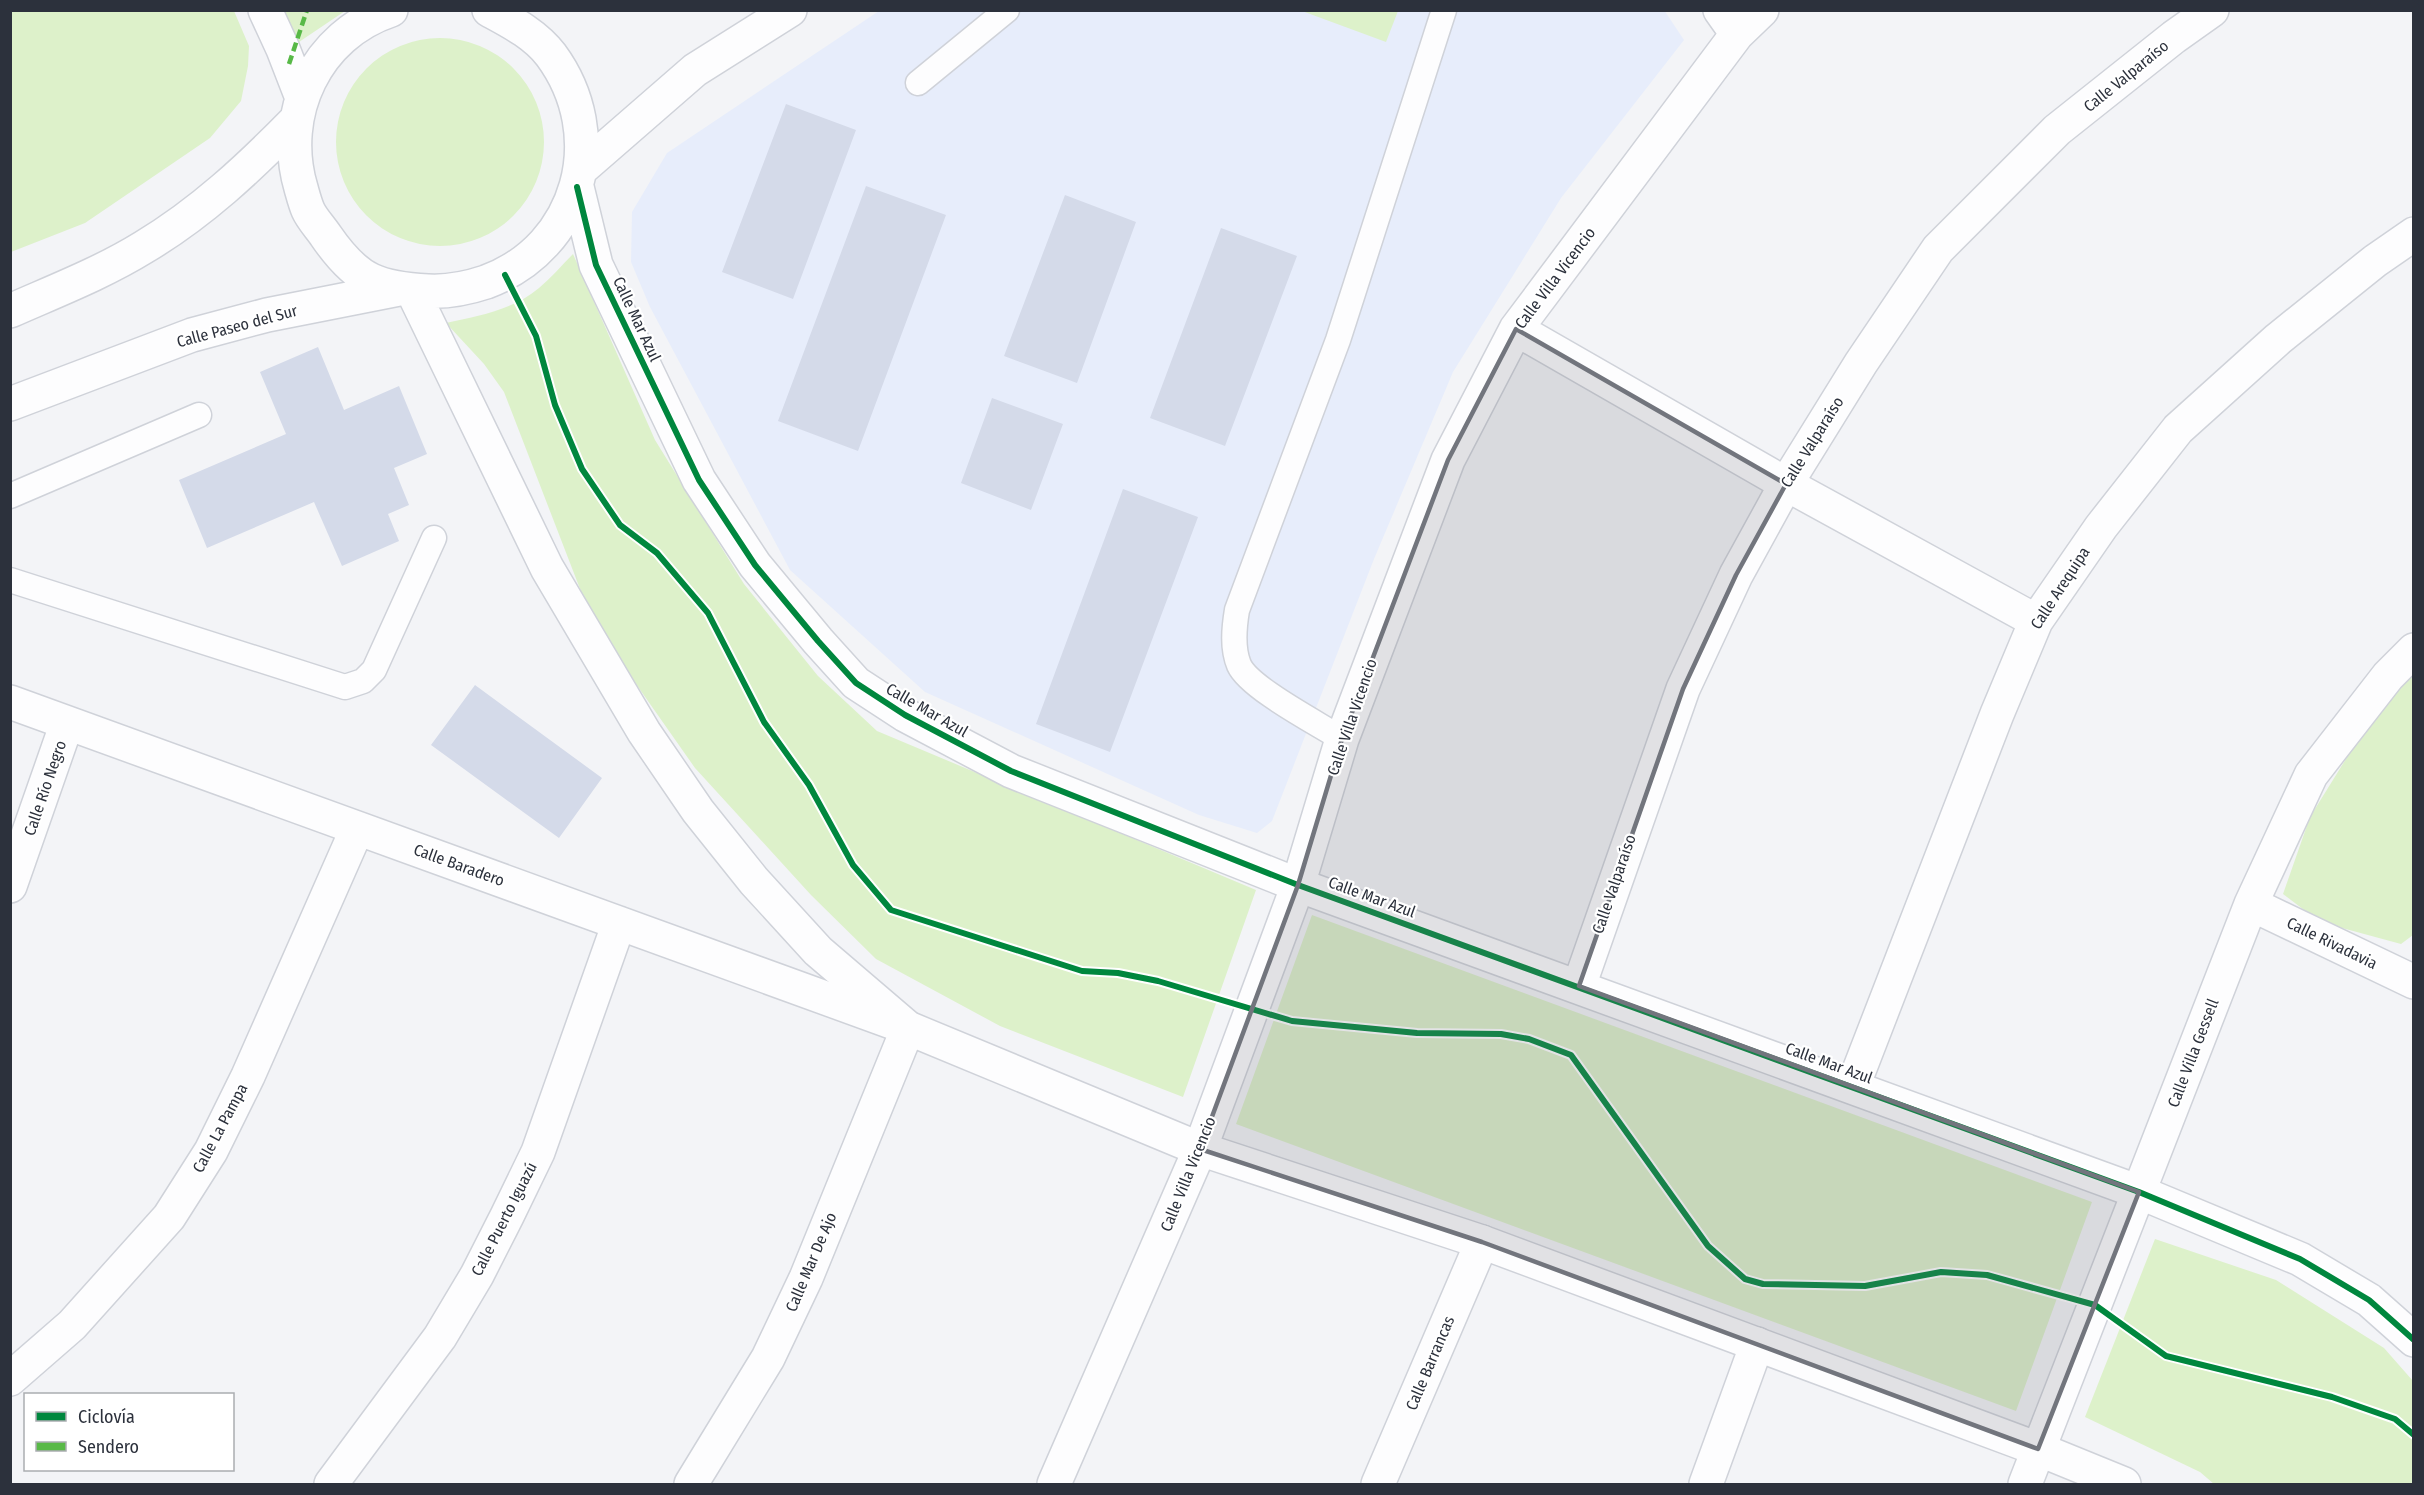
<svg xmlns="http://www.w3.org/2000/svg" width="2424" height="1495" font-family="'Fira Sans Condensed',sans-serif">
<rect width="100%" height="100%" fill="#f3f4f7"/>
<!-- built -->
<path fill="#e7edfb" d="M1664,10l20,30 -123,158 -108,174 -79,187 -102,262 -15,12 -58,-18 -274,-123 -135,-122 -140,-263 -19,-45 1,-50 35,-59 212,-142z"/>
<!-- green -->
<path fill="#ddf1ca" d="M10,11h224l15,35 -1,20 -7,35 -31,37 -125,85 -74,29z
M284,11h61l-46,31z
M1302,11h96l-12,31z
M336 142a104 104 0 1 1 208 0a104 104 0 1 1-208 0Z
M573,254l82,186 89,144 74,92 59,55 379,159 -73,207 -183,-71 -124,-67 -65,-64 -116,-127 -59,-84 -54,-90 -78,-202 -20,-28 -38,-41c32,-7 67,-13 93,-35 12,-10 23,-23 34,-34z
M2413,672v263l-12,9 -81,-22 -37,-28 27,-77 70,-113z
M1312,915l780,287 -76,209 -780,-287z
M2155,1239l121,41 108,68 29,33v103h-199l-14,-12 -115,-55z"/>
<!-- building -->
<path fill="#d4dae9" d="M786,104l70,26 -63,169 -71,-27z
M866,186l80,29 -88,236 -80,-30z
M1065,195l71,27 -59,161 -73,-27z
M1221,228l76,28 -72,190 -75,-28z
M318,347l26,63 55,-24 28,68 -33,14 15,37 -21,9 11,27 -57,25 -28,-64 -107,46 -28,-68 107,-46 -26,-62z
M992,398l71,26 -32,86 -70,-27z
M1123,489l75,28 -88,235 -74,-28z
M475,685l127,93 -43,60 -128,-93z"/>
<g fill="none" stroke-linecap="round" stroke-linejoin="round">
<!-- lane casing -->
<g stroke="#cfd2d9" stroke-width="27">
<path id="lane" d="M918,83l89,-73
M10,496l189,-81
M10,580l335,107 18,-6 11,-11 60,-132
M1342,739c-23,-15 -93,-51 -103,-74 -7,-17 -5,-37 -2,-55l101,-270 106,-330"/>
</g>
<!-- street casing -->
<g stroke="#cfd2d9" stroke-width="36">
<path id="street" d="M1720,10l17,24
M1516,329l270,155 250,137
M10,702l898,326 -102,250 -38,80 -77,126
M10,886l57,-163
M2251,904l163,78
M1579,986l104,-297 53,-114 50,-91 75,-121 77,-114 119,-119 117,-93 38,-27
M1853,1086l144,-372 39,-93 65,-94 77,-98 100,-90 97,-78 39,-27
M10,1379l62,-54 97,-108 42,-66 37,-75 109,-247
M331,1484l109,-147 37,-62 30,-59 31,-64 81,-229
M1054,1484l146,-335 98,-264 44,-146 106,-279 68,-131 221,-295 25,-24
M1378,1484l104,-242
M1706,1484l51,-140
M2025,1484l226,-580 60,-129 77,-99 26,-26"/>
</g>
<!-- secondary casing -->
<g stroke="#cfd2d9" stroke-width="36">
<path id="secondary" d="M265,10l18,39 19,49
M391,10c-75,25 -112,104 -90,178 2,7 4,15 7,22 4,9 12,17 18,26 11,16 26,35 45,44 17,8 38,10 57,11 19,1 40,-3 58,-9 95,-35 124,-147 65,-227 -16,-21 -40,-33 -62,-45
M580,170l115,-100 95,-60
M577,187l19,78 103,215 56,85 63,76 38,42 49,32 106,56 287,114 841,307 161,67 69,41 45,40
M412,290l135,278 97,164 54,79 56,70 64,70 90,77 292,121 282,93 556,207 86,35
M10,311c45,-20 92,-38 134,-64 57,-34 105,-79 151,-126
M10,404l182,-69 75,-20 132,-26"/>
</g>
<!-- lane -->
<use href="#lane" stroke="#fdfdfe" stroke-width="24"/>
<!-- street -->
<use href="#street" stroke="#fdfdfe" stroke-width="33"/>
<!-- secondary -->
<use href="#secondary" stroke="#fdfdfe" stroke-width="33"/>
<!-- quiet -->
<path stroke="#58b947" stroke-width="4.5" stroke-dasharray="9 4.5" stroke-linecap="butt" d="M289,64l18,-54"/>
<!-- cycleway casing -->
<g stroke="#fff" stroke-width="10">
<path id="cycleway" d="M577,187l19,78 103,215 56,85 63,76 38,42 49,32 106,56 287,114 841,307 161,67 69,41 45,40
M505,275l31,61 19,69 27,64 38,56 37,28 51,60 56,109 45,63 44,80 38,45 191,61 36,2 40,8 134,40 125,12 84,1 28,5 42,16 137,191 37,33 18,5 102,2 76,-14 46,3 108,30 71,51 166,41 63,22 19,16"/>
</g>
<!-- cycleway -->
<use href="#cycleway" stroke="#00873e" stroke-width="6"/>
</g>
<!-- marked area -->
<path fill="#72757d" fill-opacity="0.2" stroke="#72757d" stroke-width="4.5" stroke-linejoin="round" d="M1516,329l270,155 -50,91 -53,114 -104,297 560,206 -101,257 -556,-207 -282,-93 98,-264 44,-146 106,-279z"/>
<g text-anchor="middle" dominant-baseline="central" stroke-width="4.5" stroke-linejoin="round" paint-order="stroke">
<!-- street labels -->
<g font-size="16" fill="#2c313c" stroke="#fff">
<text transform="translate(2126 76) rotate(-39)">Calle Valparaíso</text>
<text transform="translate(1555 278) rotate(-53)">Calle Villa Vicencio</text>
<text transform="translate(637 319) rotate(65)">Calle Mar Azul</text>
<text transform="translate(237 326) rotate(-15)">Calle Paseo del Sur</text>
<text transform="translate(1812 442) rotate(-58)">Calle Valparaíso</text>
<text transform="translate(2060 588) rotate(-57)">Calle Arequipa</text>
<text transform="translate(927 710) rotate(30)">Calle Mar Azul</text>
<text transform="translate(1352 717) rotate(-71)">Calle Villa Vicencio</text>
<text transform="translate(45 788) rotate(-71)">Calle Río Negro</text>
<text transform="translate(459 865) rotate(20)">Calle Baradero</text>
<text transform="translate(1614 884) rotate(-71)">Calle Valparaíso</text>
<text transform="translate(1372 897) rotate(20)">Calle Mar Azul</text>
<text transform="translate(2332 943) rotate(26)">Calle Rivadavia</text>
<text transform="translate(2193 1053) rotate(-69)">Calle Villa Gessell</text>
<text transform="translate(1829 1063) rotate(20)">Calle Mar Azul</text>
<text transform="translate(220 1128) rotate(-62)">Calle La Pampa</text>
<text transform="translate(1188 1174) rotate(-68)">Calle Villa Vicencio</text>
<text transform="translate(504 1219) rotate(-63)">Calle Puerto Iguazú</text>
<text transform="translate(811 1262) rotate(-67)">Calle Mar De Ajo</text>
<text transform="translate(1430 1363) rotate(-67)">Calle Barrancas</text>
</g>
</g>
<!-- border -->
<rect width="2424" height="1495" fill="none" stroke="#2c313c" stroke-width="24"/>
<!-- legend -->
<rect x="24" y="1393" width="210" height="78" fill="#ffffff" stroke="#abadb1" stroke-width="1.5"/>
<rect x="36" y="1412" width="30" height="9" fill="#00873e" stroke="#abadb1" stroke-width="1.5"/>
<text x="78" y="1423" font-size="18" fill="#2c313c">Ciclovía</text>
<rect x="36" y="1442" width="30" height="9" fill="#58b947" stroke="#abadb1" stroke-width="1.5"/>
<text x="78" y="1453" font-size="18" fill="#2c313c">Sendero</text>
</svg>
